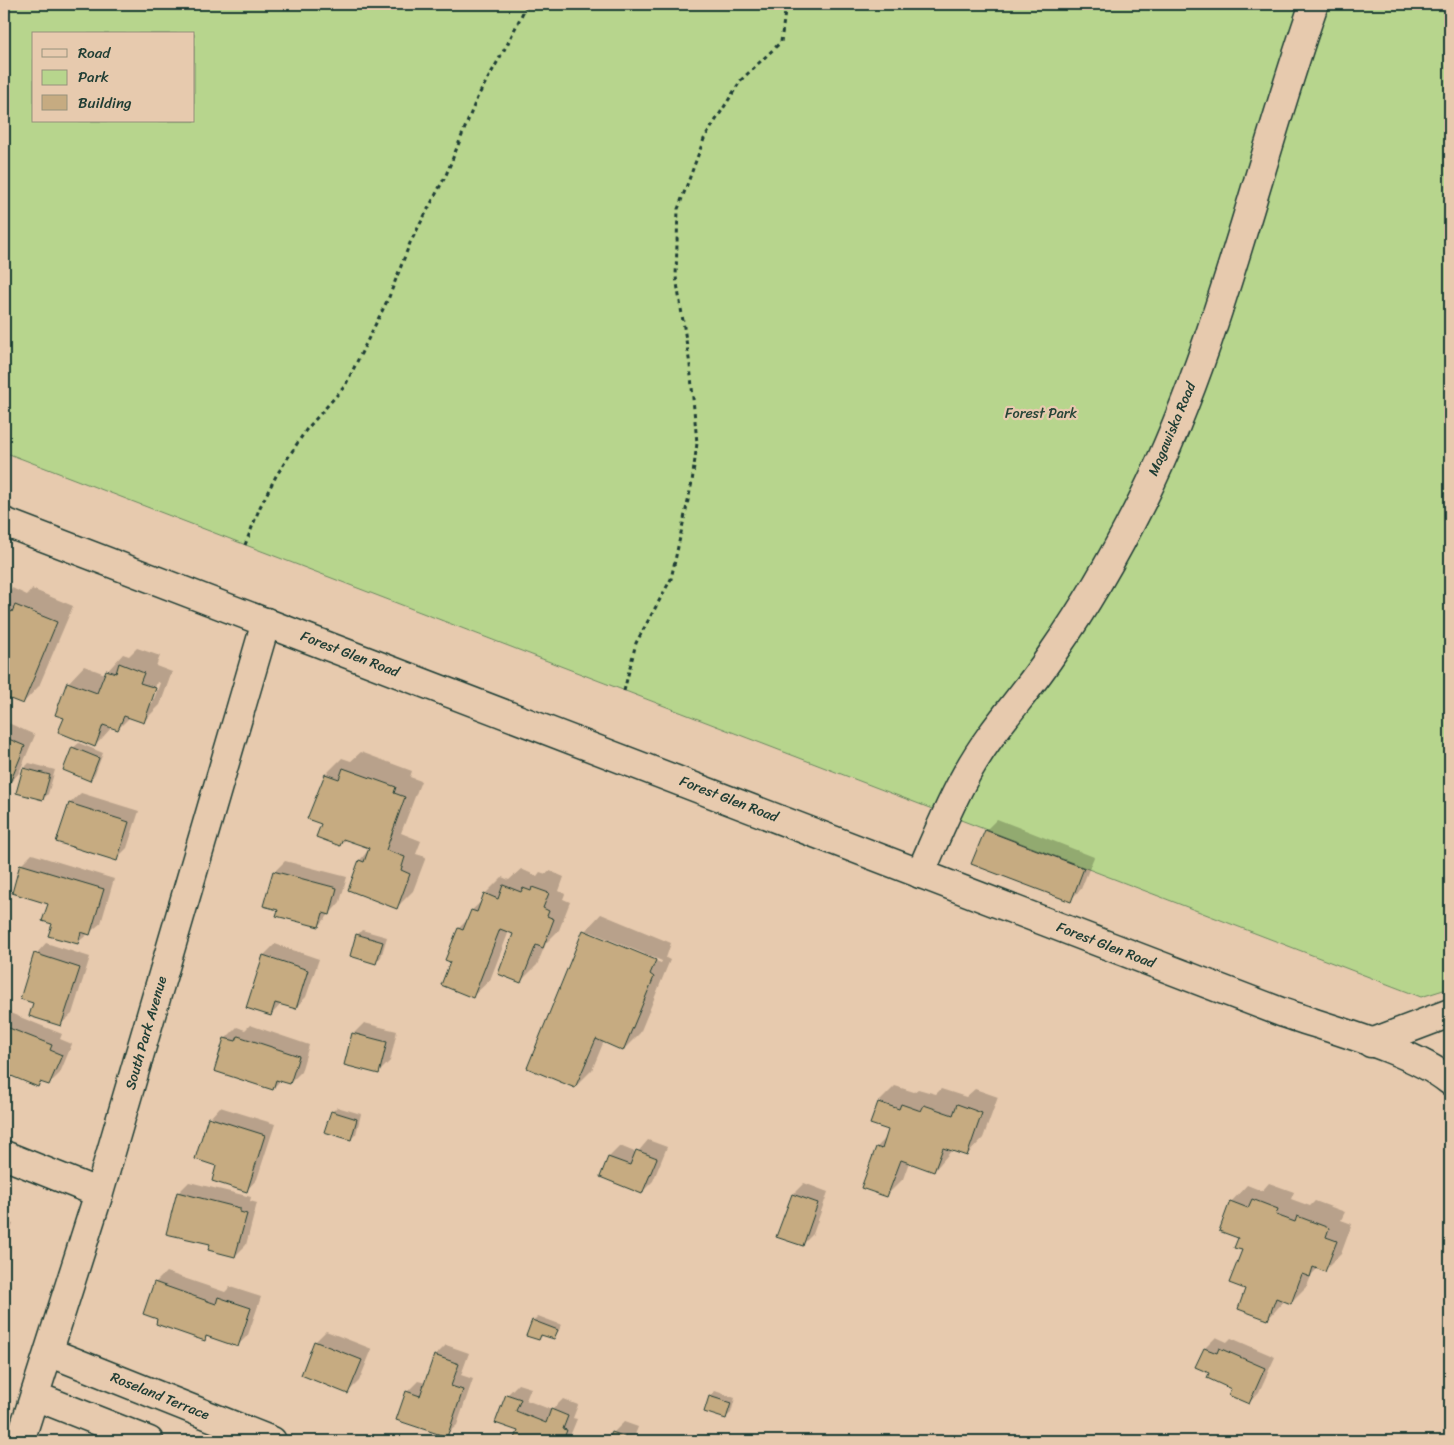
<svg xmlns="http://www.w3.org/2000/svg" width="1454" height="1445" font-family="Sriracha,sans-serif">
<rect width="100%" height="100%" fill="#e7caae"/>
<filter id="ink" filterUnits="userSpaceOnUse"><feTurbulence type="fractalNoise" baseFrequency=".02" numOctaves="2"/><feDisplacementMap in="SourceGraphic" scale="10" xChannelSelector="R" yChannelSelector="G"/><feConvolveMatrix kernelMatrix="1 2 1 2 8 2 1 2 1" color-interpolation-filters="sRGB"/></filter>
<g filter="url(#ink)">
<!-- green -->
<path fill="#b7d58d" stroke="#6b8960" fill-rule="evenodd" d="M4,4h1446v984l-29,9 -1417,-545zM34,34h160v87h-160z"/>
<!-- shadow -->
<path fill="#0003" fill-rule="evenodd" d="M12,588l15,7 5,-6 41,17 -34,80 -16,17 -13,-6 -6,6v-107z
M137,648l23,8 -4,10 16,6 -12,33 -17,17 -13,-5 -12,12 -6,-2 -17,19 -30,-29 3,-34 16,-17 21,8 18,-20 6,2zM157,682l3,1 -8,21h-3z
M4,721l31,14 -16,38 -10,11 -5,-3z
M79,743l24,10 -8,21 -5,5 -17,-31z
M361,752l51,19 -2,6 11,4 -20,52 20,8 -5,13 10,3 -13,34 -16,16 -48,-18 11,-29 11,-13 -24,-9 -7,7 -17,-22 3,-49 16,-16 9,3z
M29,763l26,7 -7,24 -5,5 -25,-7 6,-24z
M81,793l58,18 -12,37 -11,11 -46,-56z
M997,819l97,38 -13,32 -11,11 -97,-36 13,-34z
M32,854l82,25 -13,44 -24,20 -24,-20 -4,-20 -28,-38z
M285,861l62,16 -7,25 -21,24 -40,-17 -5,-37z
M521,869l16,7 3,-4 6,2 4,-3 14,6 -5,14 6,3 -2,5 7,3 -11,28 -13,13 -9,22 -16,16 -6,-47 -6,-3 -19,49 -17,16 -22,-35 8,-33 10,-10 3,-8 11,-10 2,-6 17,-17 7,3z
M601,914l70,29 -5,15 4,2 -30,73 -17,17 -19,-9 -12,29 -17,17 10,-156zM591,932l71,29 -1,2 -70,-29z
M362,930l25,7 -6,20 -5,5 -19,-27z
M46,943l44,14 -18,57 -11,10 -26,-22 1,-48z
M275,944l44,15 -13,38 -11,11 -13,-5 -11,12 -24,-8 17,-52z
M10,1013l52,21 -2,5 12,5 -12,29 -11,11 -8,-3 -4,4 -33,-13v-52z
M364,1023l33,8 -7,30 -11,11 -26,-38z
M250,1025l59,20 -8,27 -11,11 -9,-3 -9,9 -46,-51 11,-11 8,3z
M895,1086l19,6 4,-3 18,5 5,-5 25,8 9,-8 23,8 -15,41 -16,17 -15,-5 -18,21 -25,-9 -6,17 -16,16 -10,-48 10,-10 3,-7 -11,-28z
M220,1107l55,17 -18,55 -10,11 -29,-25 -8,-47z
M337,1107l24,7 -5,20 -5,5 -19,-27z
M648,1140l19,7 -14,34 -11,11 -41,-16 8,-19 11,-11 17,7z
M189,1182l62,15 -1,4 7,2 -11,42 -11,11 -24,-13 -33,-50z
M804,1183l24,9 -15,42 -11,11 -24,-9 15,-42z
M1269,1183l25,9 -3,7 19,7 5,-5 30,11 -4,8 11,4 -11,30 -16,16 -7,-2 -6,6 -5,12 -16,16 -6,-2 -17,19 -21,-31 -4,-38 -12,-48 16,-17 15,6z
M4,1221l9,3 -9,24z
M166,1272l59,20 5,-5 31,10 -13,38 -11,11 -29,-11 -4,5 -45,-22 -4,-35z
M538,1316l24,9 -8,13 -10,-4 -5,5 -6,-18z
M326,1331l46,18 -13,32 -11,11 -33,-50z
M1216,1337l11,5 4,-4 44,19 -16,35 -10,11 -38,-31 -14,-6 8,-18z
M446,1345l23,8 -8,22 12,4 -16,46 -11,10 -39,-43 11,-11 8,2 9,-27z
M518,1384l13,4 -5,12 26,10 11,-11 15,6 -5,13 4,1 -9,22h-53l5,-11 -13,-35z
M715,1391l20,7 -4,15 -6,5 -15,-21z
M624,1422l14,5 -5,13 4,1h-28l4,-8z
M668,1438l7,3h-10z"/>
<!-- building -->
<path fill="#c6ab81" stroke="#1f3d34" d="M15,605l42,17 -34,82 -18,-7 -1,4v-93l8,4z
M119,663l25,10 -4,10 16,5 -12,35 -20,-7 -6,14 -15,-5 -8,22 -37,-15 6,-14 -9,-3 12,-33 30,11 9,-23 10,3z
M4,737l21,9 -16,39 -5,-2z
M72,747l27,11 -9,23 -27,-11z
M23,768l27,7 -7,25 -27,-7z
M343,768l53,19 -2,6 11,4 -19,53 19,7 -4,13 9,4 -13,35 -49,-19 11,-30 5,2 5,-14 -26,-9 -3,7 -24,-9 5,-13 -14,-5 18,-45 14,5z
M69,803l60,19 -12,39 -61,-19z
M985,830l99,38 -13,34 -100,-38z
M20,864l84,25 -14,46 -9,-3 -3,12 -30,-8 4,-12 -10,-3 6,-17 -36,-11z
M273,871l64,17 -7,27 -7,-2 -4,14 -43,-11 2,-6 -15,-4z
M503,885l18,7 2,-4 8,3 1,-4 17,6 -6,15 6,3 -2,5 7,3 -11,29 -7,-3 -15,38 -23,-9 15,-40 -13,-5 -27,69 -32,-13 9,-23 -5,-2 13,-32 5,2 8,-20 6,2 7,-19 14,6z
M583,930l73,30 -6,14 4,3 -31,74 -27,-12 -21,49 -48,-20z
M356,934l27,8 -7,22 -26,-8z
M34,953l46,15 -19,58 -32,-10 4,-13 -13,-4z
M263,955l45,15 -12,39 -21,-6 -4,13 -25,-8z
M4,1026l48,19 -2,5 12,5 -13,30 -9,-3 -2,5 -34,-14z
M352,1033l35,9 -8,32 -35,-9z
M238,1036l61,20 -9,28 -14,-4 -3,10 -59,-19 10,-33 12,3z
M878,1102l21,7 2,-5 20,7 3,-6 29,10 4,-11 25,9 -15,43 -24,-8 -9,24 -33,-12 -14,37 -26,-9 15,-41 6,2 6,-19 -18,-6z
M331,1111l26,8 -6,21 -27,-8z
M208,1117l57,18 -18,57 -35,-11 4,-15 -21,-7z
M636,1150l21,8 -15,36 -42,-17 8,-20 22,8z
M177,1192l63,16v4l7,2 -12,43 -27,-7 2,-6 -44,-10z
M792,1194l26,9 -15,43 -27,-9z
M1252,1199l26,10 -2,6 19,7 2,-6 32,12 -3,9 11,4 -12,31 -12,-5 -3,10 -8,-3 -11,30 -15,-6 -8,22 -30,-11 7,-20 -16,-6 13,-33 -8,-2 4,-10 -19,-7 11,-30 18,7z
M154,1282l62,22 2,-7 33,11 -13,39 -32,-11 -1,5 -49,-17 1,-5 -14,-5z
M532,1320l26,10 -4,9 -13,-4 -2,5 -13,-4z
M314,1341l48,19 -14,34 -47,-19z
M1204,1348l13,5 2,-5 46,20 -16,36 -21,-9 3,-6 -24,-11 2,-5 -14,-6z
M434,1355l25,9 -8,22 12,4 -16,47 -51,-17 10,-29 14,5z
M506,1394l15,5 -5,12 30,12 5,-14 17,7 -5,13 4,1 -4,11h-49l4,-10 -23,-8z
M709,1396l22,7 -5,16 -22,-7z
M612,1432l16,6 -2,3h-18z"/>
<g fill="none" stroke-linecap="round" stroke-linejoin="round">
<!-- street casing -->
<g stroke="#1f3d34" stroke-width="31">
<path id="street" d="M920,874c15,-34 29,-69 47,-101 24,-44 60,-80 87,-122 33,-47 62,-98 88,-150 78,-158 114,-331 172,-497
M1371,1043l79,-30
M4,1155l95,38
M49,1352l223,89
M35,1396l114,45
M20,1441l79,-248 167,-571"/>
</g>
<!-- secondary casing -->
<g stroke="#1f3d34" stroke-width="31">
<path id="secondary" d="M4,522l1277,490c49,17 131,38 169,69"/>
</g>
<!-- path -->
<path stroke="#1f3d34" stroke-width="3" stroke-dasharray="4 4" stroke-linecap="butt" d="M245,545l15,-38 16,-31 30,-46 39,-44 44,-89 21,-54 36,-68 31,-77 31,-55 19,-39
M624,691l12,-48 35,-64 21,-97 5,-39 -7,-78 -14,-88 2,-68 26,-70 37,-59 40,-38 5,-38"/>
<!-- street -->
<use href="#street" stroke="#e7caae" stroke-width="28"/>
<!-- secondary -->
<use href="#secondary" stroke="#e7caae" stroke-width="28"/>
</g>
</g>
<g text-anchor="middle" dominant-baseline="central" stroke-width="4.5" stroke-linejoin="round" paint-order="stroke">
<!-- park labels -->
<g font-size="14" fill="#274538" stroke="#e7caae">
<text x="1041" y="413">Forest Park</text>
</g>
<!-- street labels -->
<g font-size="14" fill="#1f3d34" stroke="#e7caae">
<text transform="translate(1172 429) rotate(-67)">Magawiska Road</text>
<text transform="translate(350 654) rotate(21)">Forest Glen Road</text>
<text transform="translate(729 799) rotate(21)">Forest Glen Road</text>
<text transform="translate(1106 945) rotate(21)">Forest Glen Road</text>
<text transform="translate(146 1033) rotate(-74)">South Park Avenue</text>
<text transform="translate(160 1396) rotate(22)">Roseland Terrace</text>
</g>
</g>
<!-- margin -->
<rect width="1454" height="1445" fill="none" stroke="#e7caae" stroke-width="20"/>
<rect x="10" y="10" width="1434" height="1425" fill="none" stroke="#1f3d34" stroke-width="2" filter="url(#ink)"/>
<!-- legend -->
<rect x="32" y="32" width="162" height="90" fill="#e7caae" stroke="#97927d"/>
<rect x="42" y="49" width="25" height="8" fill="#e7caae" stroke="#97927d"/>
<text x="78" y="58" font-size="15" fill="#1f3d34">Road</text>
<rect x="42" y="70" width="25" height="15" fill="#b7d58d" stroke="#97927d"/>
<text x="78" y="82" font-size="15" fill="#1f3d34">Park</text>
<rect x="42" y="95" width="25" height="15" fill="#c6ab81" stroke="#97927d"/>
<text x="78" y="108" font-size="15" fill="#1f3d34">Building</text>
</svg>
